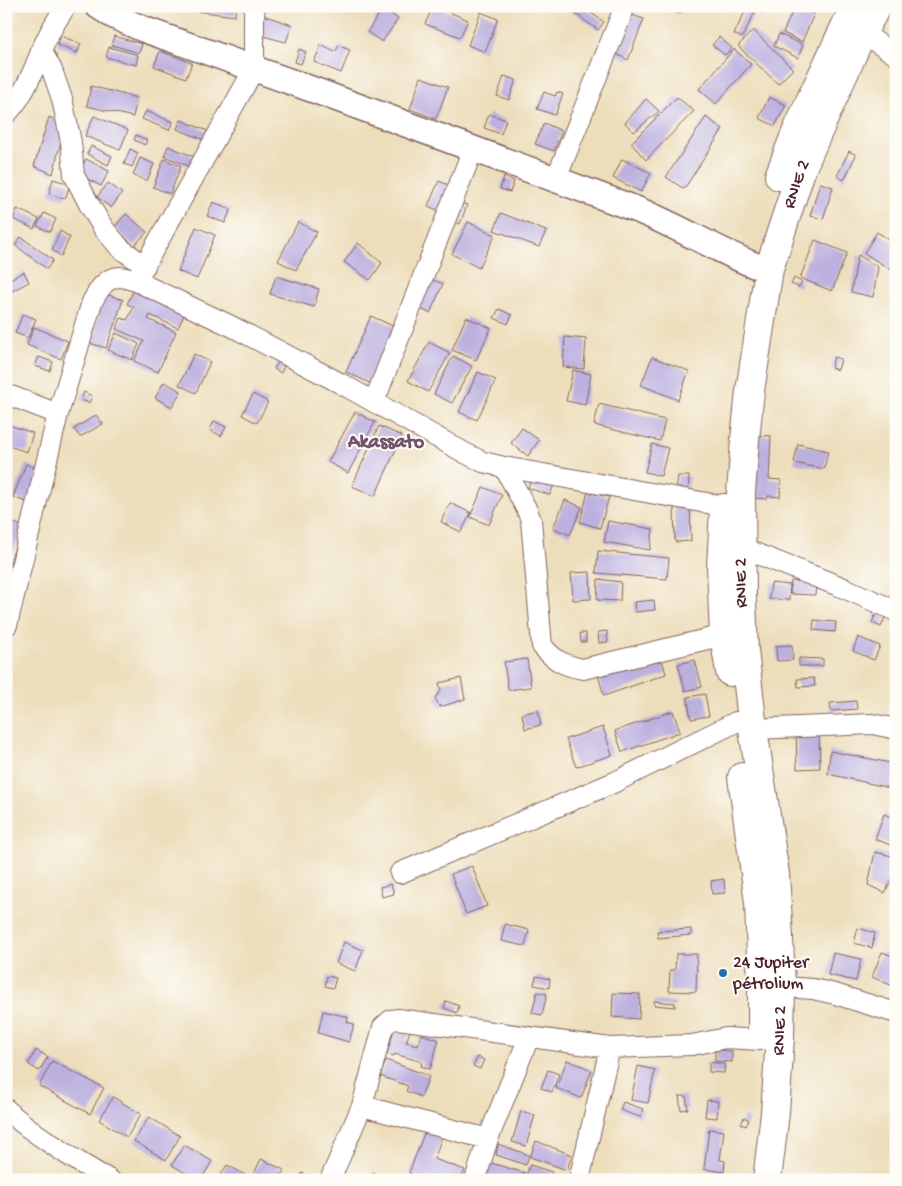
<svg xmlns="http://www.w3.org/2000/svg" width="902" height="1186" font-family="'Gochi Hand',sans-serif">
<rect width="100%" height="100%" fill="#fdfcf7"/>
<filter id="ink" filterUnits="userSpaceOnUse"><feTurbulence type="fractalNoise" baseFrequency=".02" numOctaves="2"/><feDisplacementMap in="SourceGraphic" scale="10" xChannelSelector="R" yChannelSelector="G"/><feConvolveMatrix kernelMatrix="1 2 1 2 8 2 1 2 1" color-interpolation-filters="sRGB"/></filter>
<filter id="wash" filterUnits="userSpaceOnUse"><feTurbulence type="fractalNoise" baseFrequency=".0096" numOctaves="4" result="noise"/><feDisplacementMap in="SourceGraphic" scale="20" xChannelSelector="R" yChannelSelector="G"/><feGaussianBlur stdDeviation="1.12" result="paint"/><feColorMatrix in="noise" values="0 0 0 0 0 0 0 0 0 0 0 0 0 0 0 0 0 1.4 0 .05"/><feComposite in="paint" operator="in"/></filter>
<g filter="url(#wash)">
<rect width="100%" height="100%" fill="#eddebb"/>
<g id="blocks">
<!-- building -->
<path fill="#bcb0df" d="M196,6h40l-1,10 -39,-5z
M433,6h2l33,14 -8,17 -35,-13z
M567,6h14l23,16 -6,8 -32,-23z
M672,6h15l-9,8z
M749,6h17l-3,7z
M795,6h2l17,8 -12,28 -19,-9z
M809,6h14l-2,6z
M383,8l15,11 -16,23 -15,-10z
M747,8l8,4 -13,26 -8,-4z
M481,12l17,7 -13,33 -17,-7z
M260,14l32,11 -6,17 -31,-8z
M632,15l12,4 -16,41 -12,-6z
M753,30l40,39 -15,15 -40,-38z
M779,34l24,11 -5,13 -24,-12z
M61,36l20,8 -4,9 -20,-8z
M114,36l28,8 -3,9 -27,-8z
M719,37l13,11 -7,7 -13,-10z
M321,45l14,7 4,-6 11,4 -9,23 -27,-11z
M109,47l29,8 -2,10 -30,-8z
M299,49l7,3 -5,12 -6,-2z
M734,49l17,15 -35,40 -17,-15z
M160,51l32,12 -6,15 -32,-12z
M504,76l12,4 -7,20 -12,-4z
M421,77l27,10 -12,32 -26,-10z
M91,86l46,12 -4,19 -46,-11z
M544,92l11,4 2,-4 6,2 -8,21 -18,-6z
M677,97l17,14 -48,49 -15,-17z
M769,97l17,8 -11,21 -16,-8z
M646,99l13,12 -25,21 -9,-9z
M146,111l27,11 -4,8 -27,-11z
M489,114l17,6 -5,14 -17,-6z
M94,116l34,14 -8,20 -35,-14z
M49,117l16,7 -12,50 -19,-8z
M706,117l17,12 -39,60 -18,-12z
M181,120l29,12 -3,9 -30,-12z
M544,123l18,8 -8,20 -19,-7z
M136,135l11,5 -2,5 -11,-5z
M91,146l21,10 -4,9 -21,-11z
M168,146l29,12 -4,10 -29,-12z
M130,149l8,4 -6,14 -8,-3z
M849,151l7,4 -12,25 -7,-4z
M140,158l14,6 -7,17 -14,-6z
M86,159l23,12 -8,15 -23,-12z
M164,159l17,7 -11,28 -17,-7z
M622,159l29,14 -10,19 -28,-14z
M504,177l10,4 -4,11 -10,-3z
M53,179l17,5 -5,15 -16,-5z
M439,181l14,6 -11,25 -14,-6z
M108,183l14,10 -11,15 -14,-11z
M820,183l13,4 -10,32 -13,-3z
M213,202l18,7 -6,14 -18,-7z
M458,202l9,3 -7,19 -9,-3z
M17,209l22,10 -5,10 -21,-10z
M44,213l12,6 -6,13 -13,-6z
M501,213l45,18 -7,16 -45,-17z
M126,214l21,18 -13,14 -20,-19z
M298,222l19,10 -21,38 -18,-9z
M468,222l27,13 -16,33 -27,-14z
M196,227l19,8 -18,44 -19,-8z
M60,231l10,6 -9,19 -9,-6z
M877,232l19,12v29l-32,-20z
M21,237l32,23 -6,9 -32,-24z
M815,240l32,13 -15,38 -32,-13z
M358,243l24,20 -12,17 -26,-18z
M858,255l20,12 -5,30 -22,-5z
M24,272l5,10 -21,11 -2,-3v-9z
M276,276l43,13 -5,18 -44,-13z
M794,278l8,4 -3,5 -8,-3z
M431,279l12,5 -13,29 -12,-5z
M135,287l51,24 -8,17 -28,-13 -2,4 28,13 -18,40 -24,-11 10,-20 -28,-12 5,-11 6,2 7,-13 -7,-3z
M106,294l17,6 -17,48 -17,-5z
M6,303l6,3 -6,12z
M499,309l13,6 -4,9 -14,-6z
M23,314l13,5 -8,19 -13,-5z
M371,316l26,12 -25,56 -26,-12z
M466,317l25,11 -15,32 -24,-10z
M34,327l34,14 -7,18 -34,-14z
M116,333l23,11 -7,16 -24,-10z
M565,337l21,2 -2,30 -21,-2z
M429,342l21,11 -22,39 -20,-11z
M194,354l16,8 -14,31 -17,-8z
M453,356l19,10 -20,37 -18,-9z
M39,357l14,5 -3,9 -15,-5z
M652,357l37,14 -11,29 -37,-15z
M834,357l7,2 -3,11 -7,-2z
M278,362l6,4 -3,7 -7,-4z
M573,370l18,4 -6,31 -19,-4z
M478,372l18,8 -19,40 -18,-8z
M164,382l17,9 -9,16 -17,-9z
M84,392l8,4 -3,7 -8,-3z
M253,394l15,8 -11,21 -15,-8z
M599,404l66,16 -5,21 -66,-16z
M355,412l20,10 -27,51 -20,-11z
M96,415l7,9 -23,13 -6,-8z
M214,421l12,6 -5,9 -11,-6z
M6,424l27,9 -6,19 -21,-7z
M379,426l23,10 -27,60 -23,-10z
M522,428l17,12 -11,16 -17,-13z
M757,435l14,1 -2,43 12,1 -1,17 -12,-1 -1,3 -14,-1z
M652,444l16,4 -7,28 -16,-4z
M798,444l30,7 -4,18 -30,-6z
M26,464l15,6 -10,34 -18,-7z
M678,476h11l-1,17 -12,-1z
M532,477l22,8 -4,10 -22,-7z
M483,487l19,8 -13,30 -19,-8z
M588,492l21,5 -9,31 -20,-6z
M565,500l17,7 -12,28 -17,-7z
M450,503l21,10 -10,19 -20,-10z
M690,506l1,35 -16,1 -1,-35z
M6,520l16,6 -15,45h-1z
M608,521l45,8 -3,21 -46,-8z
M598,551l71,7 -2,21 -71,-6z
M590,572l1,27 -18,1 -2,-27z
M598,579l23,3 -1,19 -23,-1z
M791,581l25,2 -1,12 -25,-1z
M771,583l19,2 -1,15 -20,-1z
M654,600l1,10 -20,2 -1,-10z
M877,611l9,4 -5,12 -9,-4z
M814,620l22,2 -1,10 -22,-2z
M607,631l1,11 -9,1 -1,-11z
M580,633h6v9h-5z
M858,637l22,9 -6,14 -21,-9z
M792,645l1,15 -16,1 -1,-15z
M660,653l6,21 -62,22 -6,-21z
M799,658l24,1v7h-24z
M527,659l4,28 -23,3 -4,-28z
M695,660l7,27 -17,4 -7,-27z
M461,678l4,21 -25,8 -5,-9 6,-7 -2,-8z
M814,678l1,8 -17,1 -1,-8z
M705,694l4,22 -18,3 -4,-22z
M856,701l1,8 -26,2 -1,-8z
M538,710l3,15 -16,4 -3,-15z
M673,711l7,21 -58,20 -7,-21z
M603,727l9,28 -36,12 -10,-28z
M796,729h23l1,39 -23,1z
M830,751l66,13v9l-6,15 -62,-14z
M884,814l12,5v28l-21,-8z
M875,852l21,5v18l-2,-1 -9,19 -17,-8z
M472,866l15,40 -21,8 -15,-40z
M724,879l1,14 -13,1 -1,-13z
M391,884l3,10 -12,3 -2,-10z
M505,924l24,6 -4,16 -24,-5z
M858,928l17,5 -3,15 -18,-5z
M691,929v6l-33,3 -1,-7z
M344,942l19,8 -8,21 -19,-8z
M882,952l14,5v22l-3,7 -21,-9z
M833,953l28,6 -5,22 -28,-6z
M676,954h21l-1,38 -27,-1 1,-21h5z
M327,976l9,2 -3,10 -8,-2z
M536,976l14,3 -1,9 -15,-3z
M537,992l10,2 -5,21 -10,-2z
M613,993l27,1 -1,25 -27,-2z
M446,1001l13,5 -2,7 -13,-5z
M654,1001l21,2v4l-21,-2z
M323,1011l25,6 -1,5 7,2 -5,18 -31,-9z
M395,1026l15,5 -4,11 12,3 3,-11 18,6 -9,29 -9,-3 1,-4 -27,-8 -1,2 -7,-2z
M36,1050l12,7 -9,14 -11,-7z
M715,1050l17,1v11l-17,-1z
M478,1057l6,3 -4,9 -7,-3z
M386,1060l43,16 -8,21 -15,-6 2,-5 -28,-10z
M567,1060l25,10 -11,28 -25,-10z
M52,1061l52,27 -14,26 -51,-28z
M709,1062l16,2 -1,9 -15,-1z
M638,1066l17,4 -7,33 -17,-3z
M548,1070l11,4 -7,18 -11,-4z
M679,1096h7l2,13 -7,1z
M113,1097l28,17 -14,23 -28,-17z
M707,1100l11,1 -1,17 -12,-1z
M623,1102l20,7 -3,8 -20,-7z
M521,1111l14,4 -9,31 -14,-4z
M149,1117l31,19 -14,24 -32,-19z
M744,1117l5,3 -3,6 -5,-2z
M709,1129l15,2 -4,29 5,1 -1,11 -20,-3z
M425,1131l17,6 -8,22 31,11 -4,10h-24l-10,-4 -1,4 -17,-7z
M536,1141l36,14 -5,15 -37,-13z
M498,1144l31,11 -3,10 -30,-10z
M184,1145l28,16 -11,19h-4l-25,-15z
M261,1159l23,11 -5,10h-28z
M491,1163l34,10 -3,7 -36,-1z
M227,1165l22,12 -1,3h-28l-2,-1z
M530,1165l22,7 -2,8h-19l-6,-2z
M302,1173l12,5v2h-15z
M373,1173l18,7h-21z"/>
</g>
</g>
<g filter="url(#ink)">
<use href="#blocks" fill-opacity="0" stroke="#83625d" stroke-width="1"/>
<g fill="none" stroke-linecap="round" stroke-linejoin="round">
<!-- minor casing -->
<g stroke="#83625d" stroke-width="22">
<path id="minor" d="M862,33l34,22
M41,50l11,20 10,29 9,43 3,33 16,31 14,23 16,19 25,18
M6,114c18,-17 26,-41 35,-62 6,-17 15,-31 25,-46
M556,179l69,-173
M136,281l95,45 109,57 125,70 18,9 21,5 220,39
M6,394l52,20
M374,402l99,-253
M504,467l22,41 5,12 11,126c13,15 21,19 41,23l141,-34
M742,548l102,40 52,23
M7,625l51,-211 34,-112c6,-11 13,-25 28,-25 5,0 11,3 16,4l118,-212v-53l1,-10
M753,729l119,-5 20,4 4,1
M400,873l215,-91 121,-60
M769,986l44,3 22,5 61,19
M362,1106l126,33
M6,1109c13,13 29,24 44,34 19,13 39,26 60,37
M330,1180l32,-74 21,-79 8,-7 7,-1 212,29 82,-3 34,-7 35,2
M475,1180l13,-41 41,-102
M579,1180l31,-132"/>
</g>
<!-- major casing -->
<g stroke="#83625d" stroke-width="28">
<path id="major" d="M98,6l14,9 31,14 168,60 322,119c41,16 80,40 121,57"/>
</g>
<!-- highway casing -->
<g stroke="#83625d" stroke-width="30">
<g id="highway">
<path d="M779,176l14,-36 18,-41 40,-85"/>
<path d="M724,508l-3,60 3,67 6,37"/>
<path d="M742,777l17,126 3,82v42"/>
<path id="s1" d="M767,1180l8,-67 5,-76 1,-50 -2,-50 -4,-63 -22,-145 -9,-79 -2,-50 -1,-107 4,-53 5,-49 19,-122 33,-101 60,-135 15,-27"/>
</g>
</g>
<!-- minor -->
<use href="#minor" stroke="#fff" stroke-width="20"/>
<!-- major -->
<use href="#major" stroke="#fff" stroke-width="25"/>
<!-- highway -->
<use href="#highway" stroke="#fff" stroke-width="28"/>
</g>
</g>
<!-- markers -->
<circle fill="#1f6fb2" stroke="#fdfcf7" stroke-width="2" cx="723" cy="973" r="5"/>
<g text-anchor="middle" dominant-baseline="central" stroke-width="4" stroke-linejoin="round" paint-order="stroke">
<!-- street labels -->
<g font-size="18" fill="#4a1f2b" stroke="#fdfcf7">
<text stroke="none"><textPath href="#s1" startOffset="1005">RNIE 2</textPath></text>
<text transform="translate(742 583) rotate(-91)">RNIE 2</text>
<text stroke="none"><textPath href="#s1" startOffset="150">RNIE 2</textPath></text>
</g>
<!-- poi labels -->
<g font-size="18" fill="#4a1f2b" stroke="#fdfcf7" text-anchor="start">
<text x="733" y="963">24 Jupiter<tspan x="733" dy="21">pétrolium</tspan></text>
</g>
<!-- quarter labels -->
<g font-size="20" font-weight="bold" fill="#72526a" stroke="#fdfcf7">
<text x="386" y="443">Akassato</text>
</g>
</g>
<!-- margin -->
<rect width="902" height="1186" fill="none" stroke="#fdfcf7" stroke-width="25"/>
</svg>
